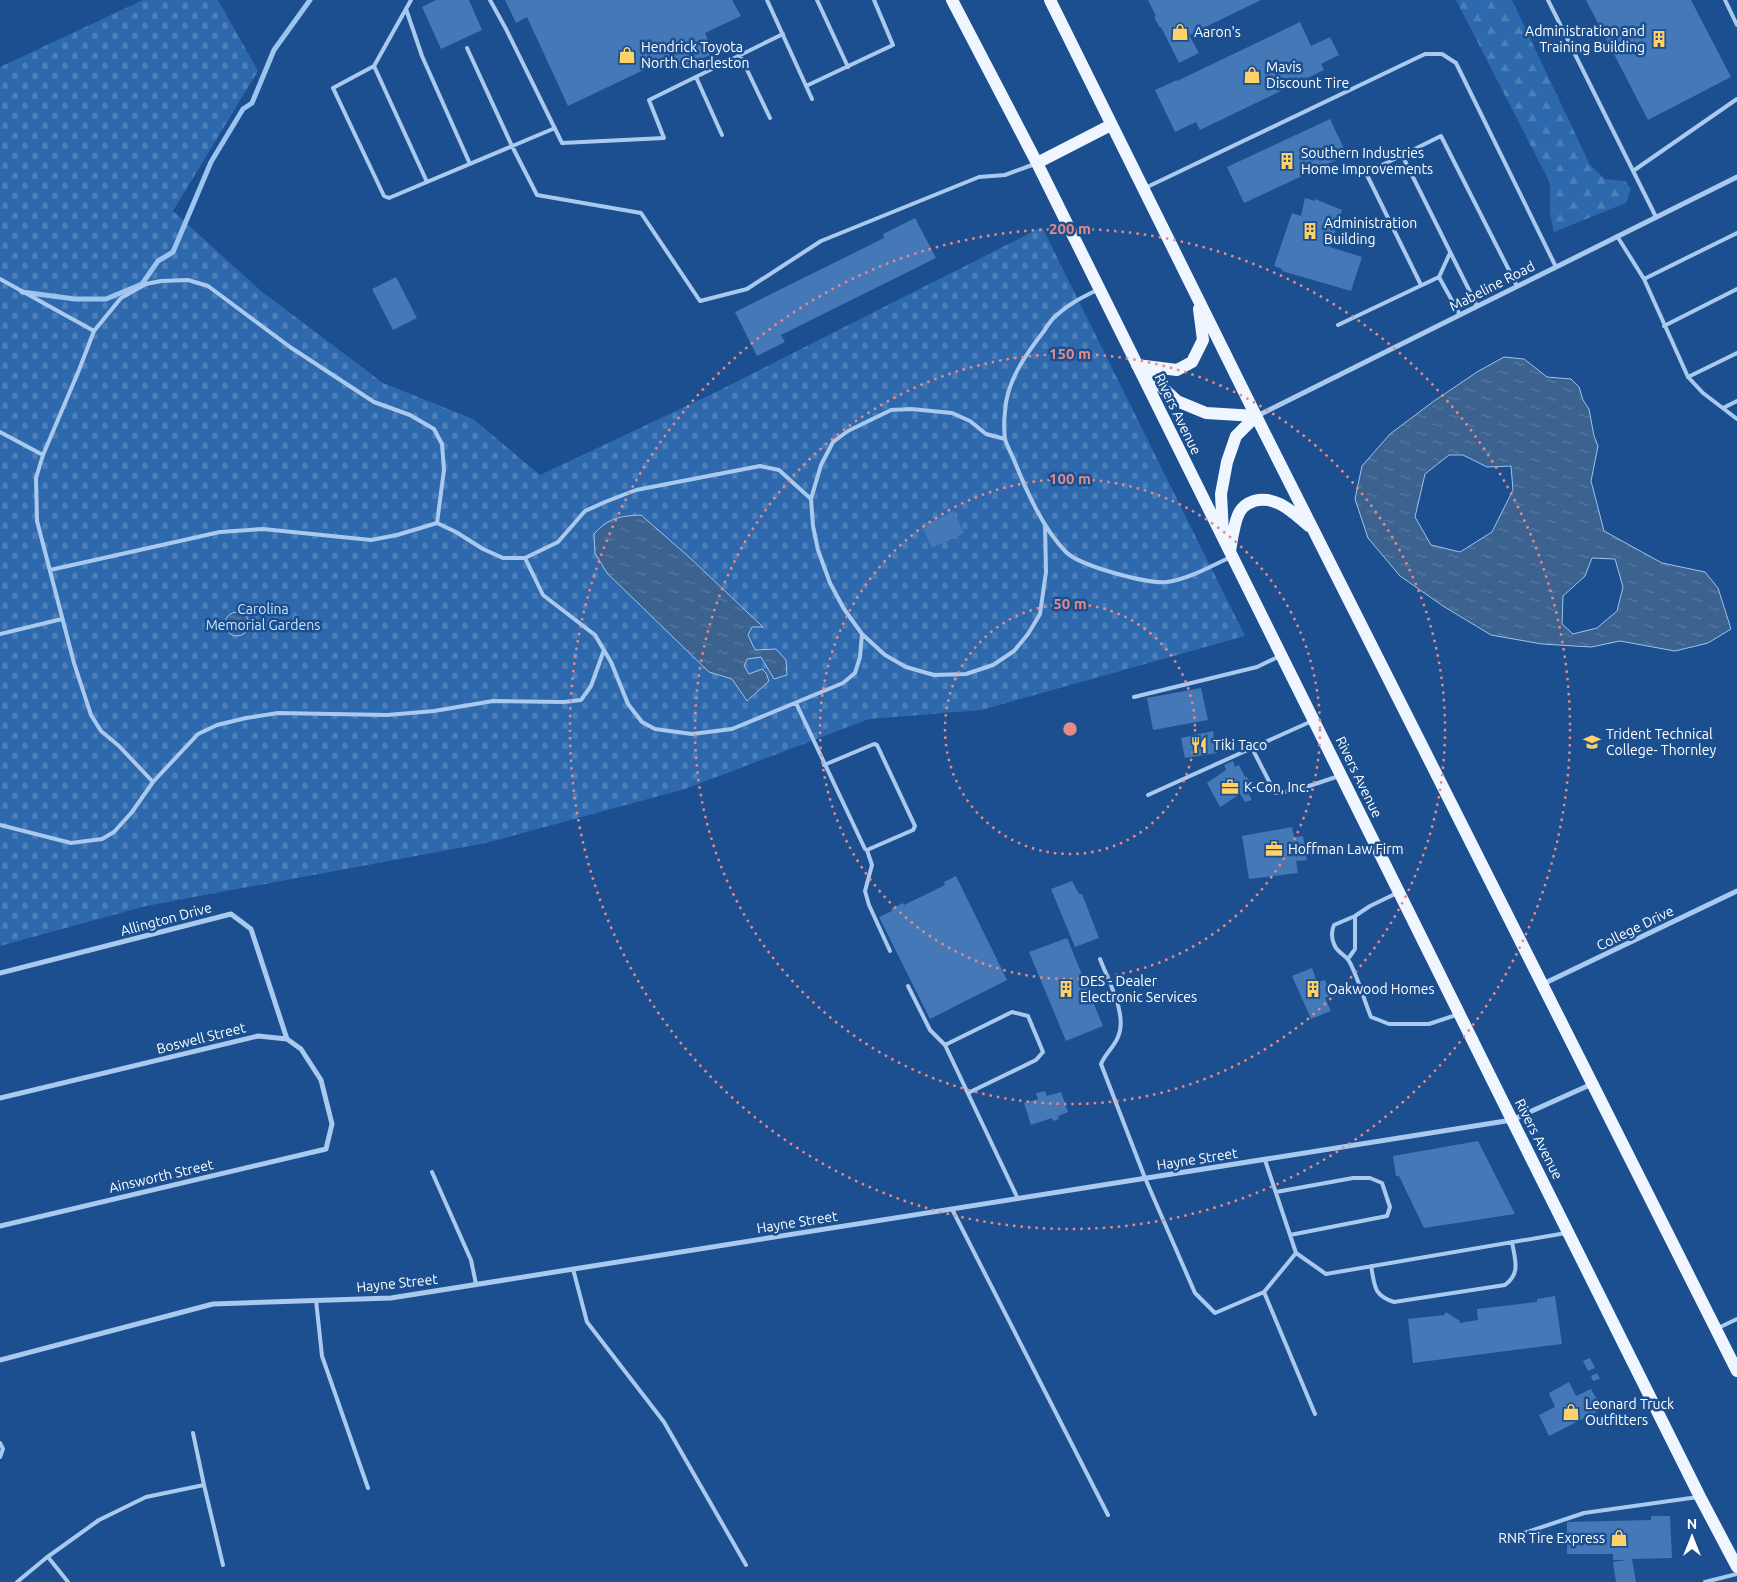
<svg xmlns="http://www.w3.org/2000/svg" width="1737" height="1582" font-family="Ubuntu,sans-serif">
<defs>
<pattern id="forest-firs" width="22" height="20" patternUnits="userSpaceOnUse" patternTransform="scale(1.25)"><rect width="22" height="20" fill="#2e69ad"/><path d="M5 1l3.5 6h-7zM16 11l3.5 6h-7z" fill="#4d80b9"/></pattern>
<pattern id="cemetery-stones" width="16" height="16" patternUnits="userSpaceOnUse" patternTransform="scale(1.25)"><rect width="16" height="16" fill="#2e69ad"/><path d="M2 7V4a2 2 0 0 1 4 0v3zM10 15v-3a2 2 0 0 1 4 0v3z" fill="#4d80b9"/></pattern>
<pattern id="water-ripples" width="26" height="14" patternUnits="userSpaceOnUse" patternTransform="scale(1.25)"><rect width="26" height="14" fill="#3c6290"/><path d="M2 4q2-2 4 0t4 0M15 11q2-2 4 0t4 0" fill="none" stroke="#597aa1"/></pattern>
</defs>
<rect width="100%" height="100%" fill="#1b4f8f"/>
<!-- forest -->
<path fill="url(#forest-firs)" d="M1456,0h56l78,165 15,14 20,2 6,8 -5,14 -72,29 -4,-17v-32z"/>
<!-- cemetery -->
<path fill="url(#cemetery-stones)" d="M143,0h75l40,71 -85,140 88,80 122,92 90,36 67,56 172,-81 330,-167 203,409 -264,74 -112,9 -184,70 -199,54 -340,63 -146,40v-879z"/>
<!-- water -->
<path fill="url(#water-ripples)" stroke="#9cc4f0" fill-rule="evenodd" d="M1504,357l20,2 23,18 24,2 8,8 4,13 6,9 5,27 4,10 -7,35 13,50 58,32 43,9 13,16 13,41 -23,14 -33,8 -55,-10 -29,6 -49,-3 -51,-9 -48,-29 -43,-30 -32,-38 -13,-39 7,-33 28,-32 44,-33 43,-29zM1449,455h14l24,12 24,-1 2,24 -21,42 -32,20 -29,-7 -16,-28 10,-43zM1592,558l23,1 8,28 -6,24 -20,17 -24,6 -11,-10 1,-28 22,-20z
M641,515l48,42 74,70h-11l-4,8 7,15 21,-1 10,11 1,15 -13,4 -13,-22 -14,2 -3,7 5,8 13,-5 4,4 3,8 -22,20 -15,-22 -23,-7 -102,-99 -12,-20 -1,-19c14,-16 26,-18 47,-19z
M225 624a12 12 0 1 1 24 0a12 12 0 1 1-24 0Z"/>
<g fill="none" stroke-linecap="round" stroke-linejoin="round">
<!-- stream -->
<path stroke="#9cc4f0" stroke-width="5" d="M22,292l53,7h31l36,-15 16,-23 15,-9 38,-90 32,-53 9,-6 22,-53 36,-50"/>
</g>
<!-- building -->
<path fill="#4478b7" d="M436,0h33l13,30 -41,19 -19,-42z
M505,0h227l9,16 -36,17 9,20 -36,17 -5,-14 -105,50 -41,-89 -11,6z
M1148,0h113l-72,35 10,18 -20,10 -18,-36 -1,1 -6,-11 2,-1z
M1586,0h105l40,77 -83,43z
M1300,22l11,24 19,-9 9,18 -18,9 3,6 -124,60 -4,-8 -21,10 -20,-42 22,-10v1z
M1330,119l17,36 -103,48 -17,-36z
M1305,198l10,3v-2l27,11 -12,37 32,10 -11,34 -69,-20v-2l-8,-3 18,-53 9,3z
M915,218l21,40 -155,77 4,7 -28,14 -22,-44 149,-74 -1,-4z
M396,277l21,41 -24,12 -21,-41z
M953,511l11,22 -32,15 -10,-21z
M1201,688l7,32 -55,10 -6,-32z
M1213,731l4,22 -32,5 -4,-20z
M1233,761l2,6 4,-2 6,12h2l7,13 -6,3 4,7 -7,2 -5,-8 -20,13 -13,-24 19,-13 -2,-5z
M1292,827l2,10 9,-1 4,24 -11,1 2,12 -49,6 -7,-43z
M956,876l51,104 -77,39 -51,-102 13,-6 -1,-2 12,-6 1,2 41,-20 -1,-3z
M1072,881l7,13h3l17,44 -24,9 -24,-58z
M1067,938l36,88 -37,15 -37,-89z
M1312,968l5,14 8,-2 6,15 -6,3 6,13 -20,8 -19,-43z
M1045,1091l2,5 14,-4 7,20 -10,4 1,3 -6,2 -1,-3 -21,7 -7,-22 14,-4 -2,-6z
M1478,1141l37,73 -91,14 -25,-52h-3l-3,-20z
M1555,1296l7,48 -149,19 -5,-44 36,-4 2,-3 14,9 -1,2 19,-3 -1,-11 60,-7v-3z
M1590,1358l5,10 -7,3 -5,-10z
M1597,1373l3,6 -7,2 -2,-5z
M1569,1382l7,14 15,-7 11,20 -53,27 -10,-21 16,-8 -6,-14z
M1651,1516h19l2,42 -40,1 4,23h-20l-3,-20 14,-2h-14v-6h-46v-32l84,-2z"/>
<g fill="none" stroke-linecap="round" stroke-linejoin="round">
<!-- lane -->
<path stroke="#a9c9ee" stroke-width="4" d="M411,0l-37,66 -41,22 51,108 5,2 166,-70
M490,0l16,29 56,114 102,-5 -15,-38 134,-66
M767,0l45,99
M817,0l31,67
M1548,0l108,217
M1725,0l12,25
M406,9l16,47 48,108
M467,48l45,98 25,49 104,18 59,88 47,-12 74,-48 158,-64 26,-2 30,-11
M740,55l30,63
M374,66l53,116
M696,77l26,58
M806,86l87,-41 -19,-45
M1402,155l75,151
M1633,171l104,-72
M1145,188l280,-134h17l14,9 100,204
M1617,236l27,43 44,98 15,16 34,26
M1439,277l11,-24
M0,279l94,52
M1644,279l93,-46
M1421,285l-55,-112 75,-37 76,150
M1097,290c-14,7 -27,13 -39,24 -6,4 -10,11 -14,17 -18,23 -38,51 -39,81 -1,8 -1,19 0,27 2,7 6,14 9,21 12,30 29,69 52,92 14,14 81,32 101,30 22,-3 44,-16 64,-25
M1338,325l101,-48 21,38
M1664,326l73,-37
M1688,377l49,-24
M1723,408l14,-7
M0,432l43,23
M1005,439l-19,-5 -16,-13 -18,-8 -41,-4 -20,1 -43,21 -15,11 -12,23 -10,34 2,27 5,24 12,33 14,26 18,25 23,21 21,12 28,8 32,-1 27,-9 21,-14 14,-17 12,-20 6,-42 -1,-48
M525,558l18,37 52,40 16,27 17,42 14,18 13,7 37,5 40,-5 111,-46 12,-10 5,-16 2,-23
M50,570l170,-38 43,-3 108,11 26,-5 40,-12 19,9 27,17 20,9h22l33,-16 27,-31 20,-9 31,-12 124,-24 19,4 32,29
M0,634l62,-15
M1134,697l123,-30 23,-11
M796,703l69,146 2,1 46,-20 2,-4 -38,-81 -3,-1 -50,21
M1312,721l-60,27 23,45 22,-3 42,-14
M153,782l-34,-36 -18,-15 -10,-16 -17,-52 -37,-142 -1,-43 7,-23 36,-85 15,-39 27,-33 25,-14 15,-3 27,-1 20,6 82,61 84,55 36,13 24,14 8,15 2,26 -7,53
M1148,795l104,-47
M0,825l71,18 31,-4 12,-7 18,-20 21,-30 45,-48 19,-9 29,-7 32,-5 109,2 47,-4 59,-10 71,1 17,-2 10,-14 13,-36
M867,850l5,15 -7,26 4,14 21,46
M1397,893l-27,13 -15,10 -21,9c-3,7 -3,12 0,19 3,9 11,10 15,17 9,16 15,39 22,56l18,7h40l27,-9
M1100,959c8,21 28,56 18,78 -4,10 -13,17 -17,27l44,114 50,115 20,20 49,-21 51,122
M1348,959l7,-10v-33
M908,986l22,44 15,15
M968,1093l68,-33 7,-8 -15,-36 -16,-4 -67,33 73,154
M432,1172l39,88 5,24
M1276,1192l77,-14h17l12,5 8,24 -3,9 -97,19
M952,1209l156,306
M1296,1253l30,21 240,-41
M1371,1266c4,20 2,29 23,36l111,-17c16,-12 10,-25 7,-43
M573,1269l14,53 77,100 82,143
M1264,1292l32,-39 -31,-93
M316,1300l6,56 46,132
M1718,1328l19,-9
M193,1433l11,52
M0,1443l3,6 -3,8
M1524,1533l60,-20 114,-16
M48,1557l20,25
M17,1582l29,-24 53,-38 47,-23 58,-12 19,80
M1705,1582l32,-8"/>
<!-- street -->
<path stroke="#a9c9ee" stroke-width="5" d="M1257,416l480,-239
M0,973l231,-59 20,15 36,110
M1543,984l194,-93
M0,1098l258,-62 29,3 14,10 20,31 11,44 -6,25 -326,77
M0,1360l213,-56 178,-6 1121,-178 80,-36"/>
<!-- primary -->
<path stroke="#f0f6ff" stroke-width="12" d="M952,0l85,163 475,957 188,377 37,70
M1050,0l206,416 481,955
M1037,163l74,-38
M1137,365l40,5 15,-8 11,-22 -4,-31
M1143,370l34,31 29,12 50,3
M1223,533l-2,-39 6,-32 9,-26 20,-20
M1230,551c2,-12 4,-28 9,-38 3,-6 9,-10 15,-12 23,-6 39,12 55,25"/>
</g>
<!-- distance rings -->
<g fill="none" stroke="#e88989" stroke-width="2.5" stroke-dasharray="2.5 5">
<circle cx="1070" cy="729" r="125"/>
<circle cx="1070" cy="729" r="250"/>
<circle cx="1070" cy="729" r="375"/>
<circle cx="1070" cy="729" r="500"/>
</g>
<!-- icons -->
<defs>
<g id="shop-bare" transform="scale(1.35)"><path d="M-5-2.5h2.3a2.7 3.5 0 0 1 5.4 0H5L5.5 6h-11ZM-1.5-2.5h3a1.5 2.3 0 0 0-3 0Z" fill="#ffd166" stroke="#1b4f8f" stroke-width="2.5" paint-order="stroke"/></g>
<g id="building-bare" transform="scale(1.35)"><path d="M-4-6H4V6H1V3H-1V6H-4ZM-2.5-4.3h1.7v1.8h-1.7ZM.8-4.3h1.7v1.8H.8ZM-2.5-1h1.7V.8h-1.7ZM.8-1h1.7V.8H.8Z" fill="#ffd166" stroke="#1b4f8f" stroke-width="2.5" paint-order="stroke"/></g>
<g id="university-bare" transform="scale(1.35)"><path d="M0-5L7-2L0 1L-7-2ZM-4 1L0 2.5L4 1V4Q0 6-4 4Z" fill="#ffd166" stroke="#1b4f8f" stroke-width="2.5" paint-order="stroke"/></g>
<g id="restaurant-bare" transform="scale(1.35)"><path d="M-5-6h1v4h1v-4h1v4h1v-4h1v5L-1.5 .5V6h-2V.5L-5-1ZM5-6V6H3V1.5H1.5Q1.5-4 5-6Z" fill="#ffd166" stroke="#1b4f8f" stroke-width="2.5" paint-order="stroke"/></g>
<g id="office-bare" transform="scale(1.35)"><path d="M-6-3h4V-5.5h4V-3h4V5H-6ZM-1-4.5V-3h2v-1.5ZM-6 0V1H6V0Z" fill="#ffd166" stroke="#1b4f8f" stroke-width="2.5" paint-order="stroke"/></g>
</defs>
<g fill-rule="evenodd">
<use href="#shop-bare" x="1180" y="32"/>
<use href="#building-bare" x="1659" y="39"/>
<use href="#shop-bare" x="627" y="55"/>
<use href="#shop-bare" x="1252" y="75"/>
<use href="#building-bare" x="1287" y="161"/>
<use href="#building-bare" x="1310" y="231"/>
<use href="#university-bare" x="1592" y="742"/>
<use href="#restaurant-bare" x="1199" y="745"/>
<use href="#office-bare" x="1230" y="787"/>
<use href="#office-bare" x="1274" y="849"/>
<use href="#building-bare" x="1066" y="989"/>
<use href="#building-bare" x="1313" y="989"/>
<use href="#shop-bare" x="1571" y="1412"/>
<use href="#shop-bare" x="1619" y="1538"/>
</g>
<g text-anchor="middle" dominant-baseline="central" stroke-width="5" stroke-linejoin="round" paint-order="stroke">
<!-- poi labels -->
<g font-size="14" fill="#fff" stroke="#1b4f8f" text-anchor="start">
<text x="1645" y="31" text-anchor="end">Administration and<tspan x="1645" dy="16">Training Building</tspan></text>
<text x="1194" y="32">Aaron's</text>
<text x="641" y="47">Hendrick Toyota<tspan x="641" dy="16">North Charleston</tspan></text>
<text x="1266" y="67">Mavis<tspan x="1266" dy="16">Discount Tire</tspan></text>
<text x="1301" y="153">Southern Industries<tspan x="1301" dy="16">Home Improvements</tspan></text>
<text x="1324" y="223">Administration<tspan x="1324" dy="16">Building</tspan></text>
<text x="1606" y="734">Trident Technical<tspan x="1606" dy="16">College- Thornley</tspan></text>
<text x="1213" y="745">Tiki Taco</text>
<text x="1244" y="787">K-Con, Inc.</text>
<text x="1288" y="849">Hoffman Law Firm</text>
<text x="1080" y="981">DES - Dealer<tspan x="1080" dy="16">Electronic Services</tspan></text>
<text x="1327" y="989">Oakwood Homes</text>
<text x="1585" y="1404">Leonard Truck<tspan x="1585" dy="16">Outfitters</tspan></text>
<text x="1605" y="1538" text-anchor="end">RNR Tire Express</text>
</g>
<!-- street labels -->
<g font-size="14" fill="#fff" stroke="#1b4f8f">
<text transform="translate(1492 286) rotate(-27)">Mabeline Road</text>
<text transform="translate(1178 414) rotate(64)">Rivers Avenue</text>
<text transform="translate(1359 777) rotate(64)">Rivers Avenue</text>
<text transform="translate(166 919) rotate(-15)">Allington Drive</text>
<text transform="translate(1635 928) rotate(-26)">College Drive</text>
<text transform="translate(201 1038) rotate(-14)">Boswell Street</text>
<text transform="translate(1539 1139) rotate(63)">Rivers Avenue</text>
<text transform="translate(1197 1159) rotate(-9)">Hayne Street</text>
<text transform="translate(161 1176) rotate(-13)">Ainsworth Street</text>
<text transform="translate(797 1222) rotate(-9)">Hayne Street</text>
<text transform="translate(397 1283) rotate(-6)">Hayne Street</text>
</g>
<!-- park labels -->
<g font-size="14" fill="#cfe3fa" stroke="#1b4f8f">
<text x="263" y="609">Carolina<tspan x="263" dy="16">Memorial Gardens</tspan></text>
</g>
</g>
<circle cx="1070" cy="729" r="8" fill="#e88989" stroke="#1b4f8f" stroke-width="2.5"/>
<g font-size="15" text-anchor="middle" font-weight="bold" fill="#e88989" stroke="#1b4f8f" stroke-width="5" stroke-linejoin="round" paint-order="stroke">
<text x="1070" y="234">200 m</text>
<text x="1070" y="359">150 m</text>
<text x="1070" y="484">100 m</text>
<text x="1070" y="609">50 m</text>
</g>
<!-- north arrow -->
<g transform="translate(1692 1537)" stroke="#1b4f8f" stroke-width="4" paint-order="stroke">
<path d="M0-4L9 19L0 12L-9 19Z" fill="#ffffff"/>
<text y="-8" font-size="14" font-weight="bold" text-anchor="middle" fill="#ffffff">N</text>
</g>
</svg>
